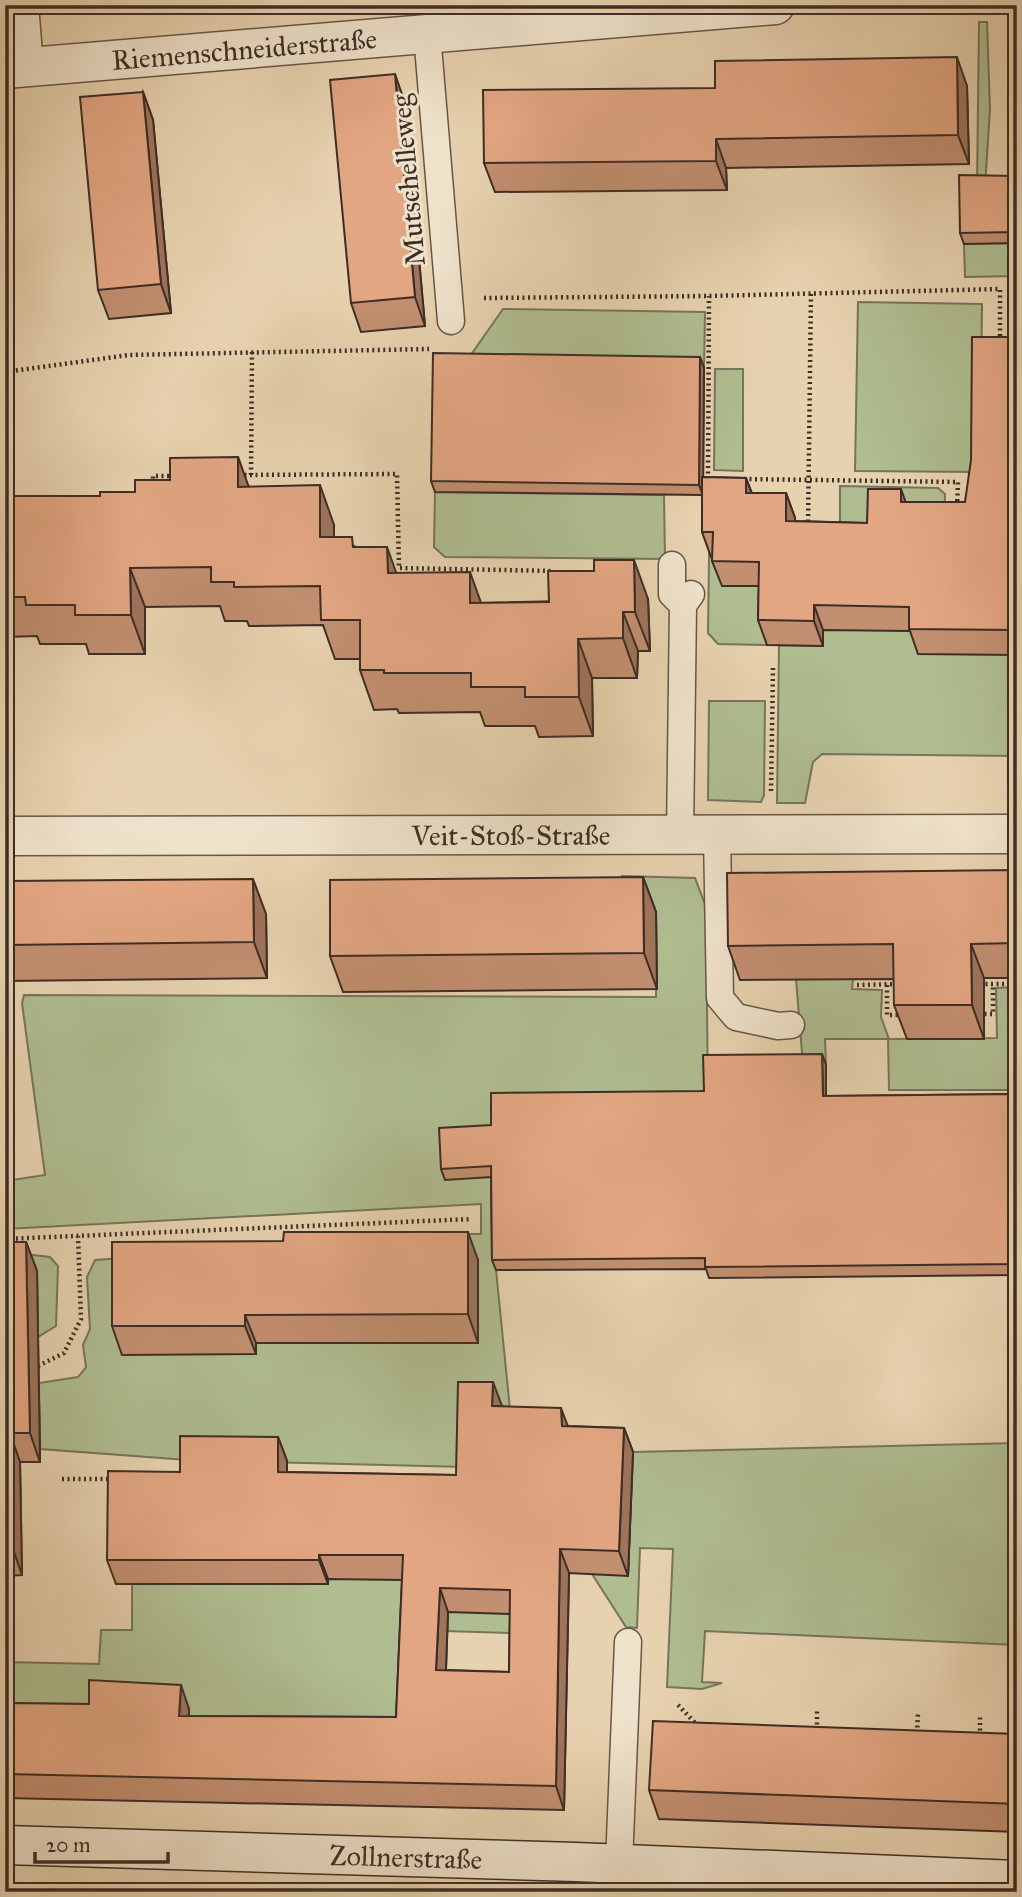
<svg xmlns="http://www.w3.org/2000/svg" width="1022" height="1897" font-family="'IM FELL Great Primer',serif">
<rect width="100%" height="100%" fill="#e7d2af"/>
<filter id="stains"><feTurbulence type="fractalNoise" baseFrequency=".00286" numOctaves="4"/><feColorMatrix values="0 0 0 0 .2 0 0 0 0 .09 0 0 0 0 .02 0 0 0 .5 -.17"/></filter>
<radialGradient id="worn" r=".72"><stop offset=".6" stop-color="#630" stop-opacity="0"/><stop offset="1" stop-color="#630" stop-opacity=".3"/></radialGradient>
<!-- green -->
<path fill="#afbd90" stroke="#76755b" stroke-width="2" d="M979,22h8l3,88 -5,76 -8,1z
M1017,243v33l-52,1 -1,-33z
M858,302l124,2 -2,168 -125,-1z
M503,309l202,3 -1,56 -267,-4 33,-8z
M715,369h28v102l-29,-1z
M710,484l12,73 46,30 -1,58 -49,-1 -10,-11z
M840,486l98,2 7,6 -1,33 -67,21 -37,-1z
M435,492l229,3 1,64 -220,-2 -11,-10z
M876,603l141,34v119l-195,-2 -9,8 -8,41h-28l2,-158 44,1v-16z
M709,701h56l-1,94 -3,7 -53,-2z
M622,876l73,2 11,29 2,194 -214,3 2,166 18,179 -48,18 -278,-7 -148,-11 -1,-66 39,-6 8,-10 -3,-22 7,-16 -3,-52 8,-17 28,-2 132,12 171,-36h55v-30l-476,25v-48l40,-6 -23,-172 2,-8 632,2v-84h-32z
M796,979h57l-1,10 30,1 -1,27 8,22 108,-1 -1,-50 21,-1v103h-128l-1,-51h-63l1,26h-23z
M33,1255l17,2 8,9 -2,60 -18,11 -33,-79z
M1017,1443v202l-312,-14 -3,51 20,1 -20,6 -35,-2 6,-138 -33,-1 -3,80 -11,-1 -34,-53 36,1 5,-123z
M329,1497l135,83 77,35 4,19 -135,-4 -4,112 -129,-1 -179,-37 -93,-1v-41l94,2 2,-34h31v-46h195z"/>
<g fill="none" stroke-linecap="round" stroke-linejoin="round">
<!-- lane casing -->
<g stroke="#685648" stroke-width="29">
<path id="lane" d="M427,34l24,287
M672,565v29l11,11
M680,835l3,-230 8,-11
M717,835l3,163 16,19 42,9 13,-1
M619,1864l9,-222
M609,1892l1,-28"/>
</g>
<!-- street casing -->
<g stroke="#685648" stroke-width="41">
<g id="street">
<path d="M19,5l5,62"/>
<path id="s1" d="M5,69l770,-64"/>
<path id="s2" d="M5,836l1012,-2"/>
</g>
</g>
<!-- secondary casing -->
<g stroke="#3e2d26" stroke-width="41">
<g id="secondary">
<path id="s3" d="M5,1845l571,17 441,18"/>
</g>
</g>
<!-- path -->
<path stroke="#3e2d26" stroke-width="4.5" stroke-dasharray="2 3.5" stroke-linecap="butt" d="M484,298l225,-2 291,-7v53
M5,372l123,-17 301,-6
M239,475l158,-1 2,94 155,3
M251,475l1,-123
M708,479l1,-183
M744,479l214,3 -1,26
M153,484v-8h22
M808,527l3,-234
M771,791l2,-123
M980,984h37
M857,985l41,-1
M887,985v30h16
M979,1014h14v-30
M5,1239l467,-20
M38,1366l26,-13 17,-34 -3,-83
M62,1479h51
M678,1705l20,21
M817,1730v-20
M917,1733l1,-20
M980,1736v-20"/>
<!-- lane -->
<use href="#lane" stroke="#efe2cb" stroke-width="26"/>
<!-- street -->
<use href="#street" stroke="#efe2cb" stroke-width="38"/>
<!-- secondary -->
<use href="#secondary" stroke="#efe2cb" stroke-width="38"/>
</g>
<!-- wall -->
<path fill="#c28f70" stroke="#3e2d26" stroke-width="2" fill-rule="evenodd" d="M967,86l2,78 -243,4 1,22 -232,2 -11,-29z
M143,92l10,28 18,193 -62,6 -11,-29z
M405,103l20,223 -64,6 -10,-29z
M1017,176v67l-53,1 -4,-11z
M1017,337l-2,318 -97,-1 -8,-23 -87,-1v16l-56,-1 -9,-25 1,-34h-37l-10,-25v-4h-1l-9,-25v-37l-267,-3 -4,-11 269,-124 4,11 -1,109 43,1 6,15h34l9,25v3l72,2 39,-21h59z
M238,457l10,29 86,39v12l22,10 40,26 85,30 167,-4 2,52h-12l-1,27h-45l1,58 -54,1 -4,-11h-50l-5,-14 -81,1 -2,-4 -23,1 -14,-40v-11h-25l-12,-34 -74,1 -2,-5h-22l-5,-15 -75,1v47h-56l-3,-10h-46l-3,-8 -32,1v-141h95l35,-4z
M1017,870v108h-33v61h-77l-13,-34v-26l-154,1 -12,-34z
M643,877l13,35 1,77 -314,3 -13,-36z
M5,881l261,33 1,64 -262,3z
M822,1054l4,11v31l191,-2v181l-308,3 -3,-9 -210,1 -4,-10 -1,-83 -46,3 -4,-11 50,-44 213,-34z
M5,1142l4,27 -4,1z
M5,1242h21l11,29 3,191h-20l2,113 -17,1z
M478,1260v83h-222v11l-134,1 -10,-29z
M502,1406l66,20 56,2 9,24 -5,124 -59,-3 -5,237 -559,-12v-95l184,6v7l207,1 6,-137 -74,-1v5h-212l-9,-24 73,-88 98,-35 9,24v11l169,3zM448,1612l62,2 -1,58 -63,-2z
M1017,1734v98l-358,-13 -10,-29z"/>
<!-- shaded-wall -->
<path fill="#9e745b" stroke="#3e2d26" stroke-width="2" d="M957,57l10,29 2,78 -11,-29z
M395,74l10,29 20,223 -10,-29z
M143,92l10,28 18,193 -10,-29z
M716,139l10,29 1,22 -11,-29z
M700,357l4,11 -1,127 -4,-10z
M238,457l14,39 -14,-9z
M746,478l9,25 -9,-10z
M320,485l14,40v51l-14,-39z
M901,489l9,25 -9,-12z
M786,493l9,25v28l-9,-25z
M387,547l14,39 -13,-13z
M634,560l14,39 2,52 -15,-39z
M130,568l15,39v47l-14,-39z
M470,572l14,39 -14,-8z
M814,605l9,25v16l-9,-25z
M623,612l15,39 -1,27 -14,-40z
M578,639l14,39 1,58 -14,-39z
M643,877l13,35 1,77 -13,-36z
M253,879l13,35 1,64 -13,-36z
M971,944l13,34v61l-12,-34z
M822,1054l4,11v41l-3,-10z
M5,1142l4,27 -4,-9z
M468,1232l10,28v83l-10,-29z
M26,1242l11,29 3,191 -10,-29z
M245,1315l11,28v11l-11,-28z
M493,1382l9,24h-10z
M561,1408l9,24 -8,-6z
M624,1428l9,24 -5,124 -9,-25z
M10,1433l10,29 2,113 -10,-29z
M278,1437l9,24v35l-9,-24z
M560,1549l9,24 -5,237 -8,-24z
M319,1555l9,24v5l-9,-24z
M440,1588l8,24 -3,83 -9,-25z
M181,1685l8,24 -1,31 -9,-24z"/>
<!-- building -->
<path fill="#e2a682" stroke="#3e2d26" stroke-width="2" fill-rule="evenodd" d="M957,57l1,78 -242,4v22l-232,2 -1,-73 232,-2v-27z
M395,74l20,223 -64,6 -21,-223z
M143,92l18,192 -63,6 -18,-193z
M959,175l58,1v56l-57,1z
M972,337h45l-1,250h1v78h-2v-35l-106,-1v-22l-95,-2v16l-56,-1 1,-58 -47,-1 1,-29h-11v-55l44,1v15h40v28l81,2 1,-34h33v13h64l6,-42z
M433,353l267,4 -1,128 -268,-4z
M238,457v30l82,-2v52h32l1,10h34l1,26 82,-1v31l79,-1 -1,-31h46v-11h40l1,52h-12v26l-45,1 1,58h-54v-10h-54v-14h-87v-3h-24v-50h-39l-1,-34 -86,1v-5h-23v-15l-81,1 1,47h-56v-10h-49l-1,-8h-20v-101h95v-4h35v-12h35v-22z
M1017,870v73l-46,1 1,61h-78l-1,-61 -165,2 -1,-73z
M643,877l1,76 -314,3v-76z
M253,879l1,63 -249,3v-64z
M822,1054l1,42 194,-2v170l-312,3v-9l-213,2 -1,-94 -50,3 -2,-41 52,-3v-32l213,-2 -1,-36z
M284,1232h184v82l-223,1v11h-133v-84l171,-1z
M5,1242h21l4,191h-20l2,113 -7,1z
M458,1382h35l-1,24 69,2 1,18 62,2 -5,123 -59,-2 -4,237 -551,-12v-71l84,1v-24l92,5 -2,31 217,1 7,-162h-84v5h-212l1,-89 72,1v-36l98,1v35l178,3zM440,1588l70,2 -1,82 -73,-2z
M653,1721l364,13v70l-368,-14z
M5,1887l113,5h-113z"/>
<g text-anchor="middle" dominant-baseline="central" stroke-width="6" stroke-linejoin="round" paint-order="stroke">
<!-- street labels -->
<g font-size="28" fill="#3e2d26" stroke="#efe2cb">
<text stroke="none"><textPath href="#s1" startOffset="240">Riemenschneiderstraße</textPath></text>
<text transform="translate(408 180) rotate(-95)">Mutschelleweg</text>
<text stroke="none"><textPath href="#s2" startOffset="506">Veit-Stoß-Straße</textPath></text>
<text stroke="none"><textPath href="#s3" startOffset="401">Zollnerstraße</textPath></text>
</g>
</g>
<!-- margin -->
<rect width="1022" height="1897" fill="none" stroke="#e7d2af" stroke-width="28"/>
<rect x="7" y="7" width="1008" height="1883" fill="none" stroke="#3e2d26" stroke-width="3.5"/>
<rect x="14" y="14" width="994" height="1869" fill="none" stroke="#3e2d26" stroke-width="2"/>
<!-- scale -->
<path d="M35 1852v10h133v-10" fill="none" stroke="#3e2d26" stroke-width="3.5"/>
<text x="46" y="1852" font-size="21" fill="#3e2d26" stroke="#efe2cb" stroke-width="5" paint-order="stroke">20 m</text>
<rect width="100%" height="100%" filter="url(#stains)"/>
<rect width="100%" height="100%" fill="url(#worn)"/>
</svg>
